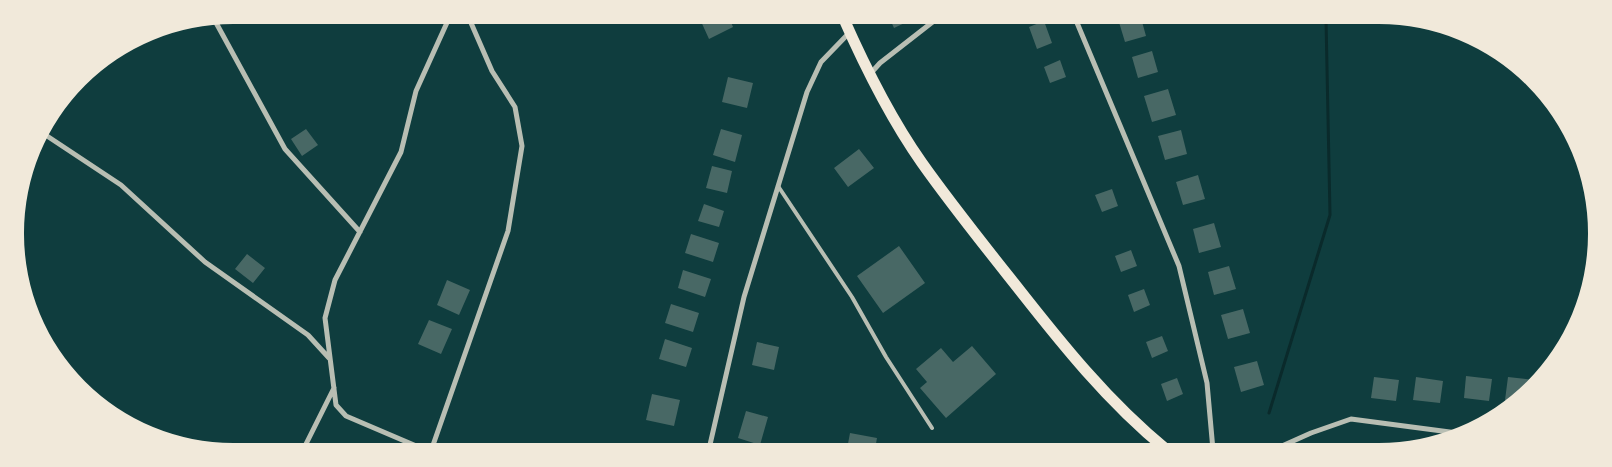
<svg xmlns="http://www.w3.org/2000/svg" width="1612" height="467" font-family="Arial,sans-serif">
<rect width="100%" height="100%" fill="#0f3d3e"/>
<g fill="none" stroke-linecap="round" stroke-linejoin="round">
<!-- stream -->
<path stroke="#0a2a2b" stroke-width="3" d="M1269,413l61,-198 -4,-196"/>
</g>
<!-- building -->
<path fill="#486865" d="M699,17h30l4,10 -24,12z
M889,17h21l1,3 -17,8z
M1141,18l5,18 -21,6 -7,-23z
M1044,21l8,22 -15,6 -8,-22z
M1152,51l6,21 -20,6 -6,-21z
M1060,60l6,17 -16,6 -6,-16z
M728,77l25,6 -6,25 -25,-6z
M1168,89l8,26 -24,7 -8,-26z
M306,129l12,16 -16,11 -11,-17z
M721,129l21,6 -7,27 -22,-7z
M1181,130l6,24 -22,6 -7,-24z
M859,149l15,19 -26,19 -14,-19z
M712,166l20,5 -5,22 -21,-5z
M1198,175l7,24 -22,6 -7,-23z
M1112,189l6,17 -16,6 -7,-17z
M704,204l20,7 -5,16 -21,-6z
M1214,223l7,24 -22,6 -6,-24z
M691,234l28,9 -6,19 -28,-9z
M899,246l26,37 -42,30 -26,-37z
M1131,250l6,16 -16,6 -6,-16z
M247,254l18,14 -12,15 -18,-14z
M1229,266l7,23 -22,6 -6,-23z
M683,270l28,9 -6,18 -27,-9z
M447,280l23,10 -11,25 -22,-10z
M1144,289l6,16 -16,7 -6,-17z
M671,304l28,9 -6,19 -28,-9z
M1243,309l7,24 -22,6 -7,-24z
M429,320l23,9 -11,25 -23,-10z
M1162,336l6,15 -16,7 -6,-16z
M665,339l27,9 -6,19 -27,-8z
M757,342l22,5 -5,23 -22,-5z
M972,346l24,28 -50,44 -26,-30 7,-6 -11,-13 25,-21 12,14z
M1257,361l7,24 -23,7 -7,-25z
M1466,376l26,3 -3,22 -25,-3z
M1374,377l25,3 -3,21 -25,-3z
M1416,377l27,4 -3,22 -27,-3z
M1508,377l26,3v4l-17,17 -12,-1z
M1177,378l6,16 -16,7 -6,-17z
M652,394l28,6 -6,26 -28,-6z
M746,411l22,6 -8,28 -22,-7z
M850,433l27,5 -2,11h-28z"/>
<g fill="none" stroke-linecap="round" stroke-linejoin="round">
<!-- service -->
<path stroke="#b8beb3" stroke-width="4" d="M778,186l74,111 34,60 46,71"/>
<!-- minor -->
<path stroke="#b8beb3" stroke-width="5" d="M1075,18l104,248 28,117 6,67
M214,19l71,130 75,83
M871,73l9,-10 59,-46
M41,132l80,53 84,77 103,73 21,23
M304,448l30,-60
M421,448l-75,-32 -10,-11 -11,-87 10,-38 66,-128 15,-61 34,-75
M432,448l76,-217 14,-85 -7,-39 -23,-36 -24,-55
M709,449l35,-152 63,-205 14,-30 28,-29
M1273,450l38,-17 40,-14 114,15"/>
<!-- primary -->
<path stroke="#f1e9da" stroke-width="11" d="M843,17c22,50 48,102 79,146 29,41 61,81 92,120 47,60 94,119 153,167"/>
</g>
<!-- crop -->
<path d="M0 0H1612V467H0ZM233 24H1379A209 209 0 0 1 1588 233V234A209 209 0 0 1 1379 443H233A209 209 0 0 1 24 234V233A209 209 0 0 1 233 24Z" fill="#f1e9da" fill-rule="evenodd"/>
</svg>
